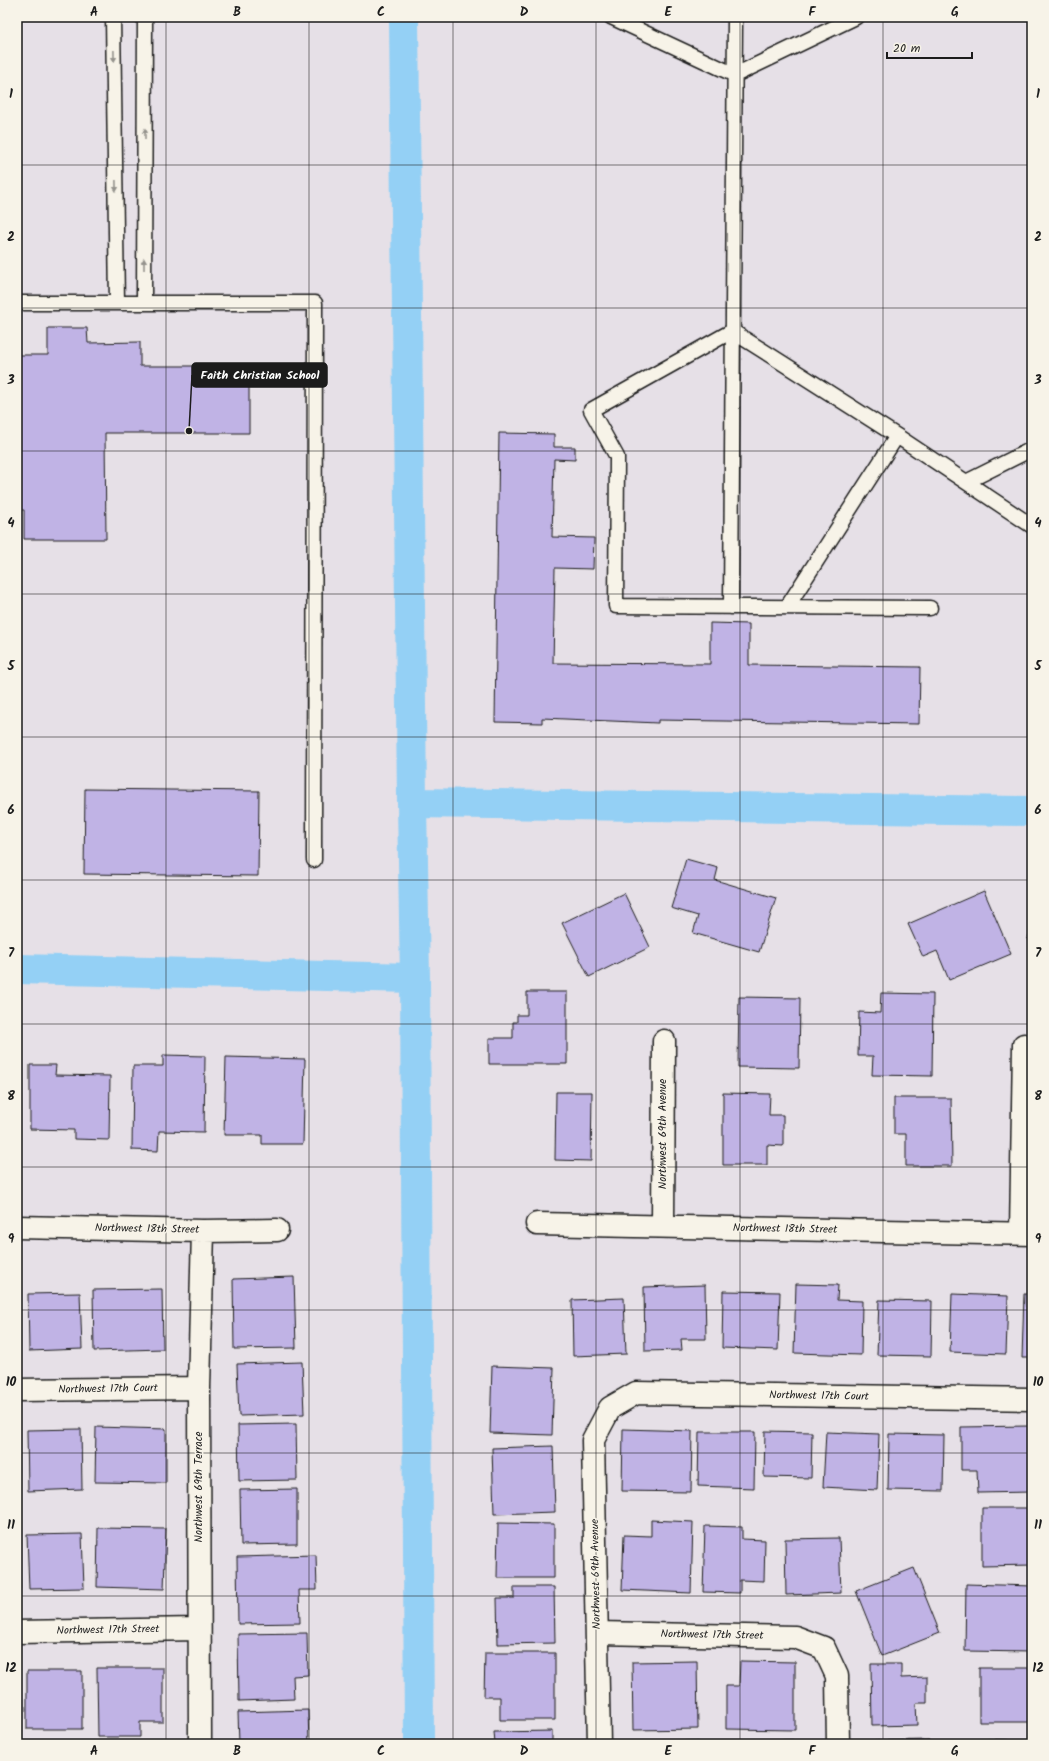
<svg xmlns="http://www.w3.org/2000/svg" width="1049" height="1761" font-family="Kalam,sans-serif">
<rect width="100%" height="100%" fill="#e6e0e7"/>
<filter id="ink" filterUnits="userSpaceOnUse"><feTurbulence type="fractalNoise" baseFrequency=".025" numOctaves="2"/><feDisplacementMap in="SourceGraphic" scale="8" xChannelSelector="R" yChannelSelector="G"/><feConvolveMatrix kernelMatrix="1 2 1 2 8 2 1 2 1" color-interpolation-filters="sRGB"/></filter>
<g filter="url(#ink)">
<g fill="none" stroke-linecap="round" stroke-linejoin="round">
<!-- canal -->
<path stroke="#94d0f5" stroke-width="30" d="M404,17l8,786 3,175 4,766
M412,803l620,8
M17,969l398,9"/>
</g>
<!-- building -->
<path fill="#c0b3e5" stroke="#1c1c1c" d="M48,328h39l1,15 52,-1v24h109v67h-144l1,106h-82v-29h-7v-155h31z
M499,433l55,1v13h21v13l-21,-1 -2,78 42,1 -1,31 -38,-1 -2,95 157,1v-41l39,1v41l171,2 -1,57 -261,-4v3l-116,-5v5l-47,-1z
M85,789l174,2 -1,85 -174,-2z
M686,859l32,9 -3,12 61,18 -17,54 -66,-19 5,-17 -27,-8z
M984,891l27,63 -62,26 -12,-29 -14,6 -15,-33z
M624,893l26,54 -61,30 -27,-54z
M1032,929v13l-5,-3z
M527,992h40v72h-78v-26h24v-16h4v-7h10z
M881,993l52,1 -1,82 -60,-1 1,-19h-15l1,-44 21,1z
M739,997l61,1 -1,70 -61,-1z
M163,1055l42,1 -1,76 -45,-1 -1,20 -26,-1 1,-84h30z
M226,1057l79,2 -2,85h-41v-9h-38z
M30,1065h26l-1,10 55,1 -1,64 -35,-1v-9l-44,-1z
M556,1092h36l-1,69 -36,-1z
M723,1093l47,1 -1,21h14v31l-16,-1v20h-44z
M894,1098h57l1,68h-46v-32h-12z
M294,1277l2,71 -62,1 -1,-70z
M796,1284l42,1 -1,15 25,1 -1,54 -67,-2z
M705,1285l1,54h-25l1,11 -37,1 -1,-64z
M162,1289l1,60 -69,2 -1,-61z
M723,1291l57,1 -2,58 -56,-2z
M80,1293l2,56 -53,2 -1,-57z
M952,1294l56,2 -2,58 -56,-2z
M1024,1294h8v64h-10z
M624,1298l2,56 -53,2 -1,-56z
M879,1300l53,1 -1,55 -54,-1z
M302,1362l2,52 -65,2 -2,-52z
M492,1366l62,2 -2,67 -62,-2z
M296,1424l1,56 -58,1 -1,-56z
M1030,1426l1,66 -53,1 -1,-23h-16v-43z
M96,1427l70,2v54l-71,-1z
M81,1429l1,60 -54,2 -1,-61z
M623,1429l69,2 -1,61 -69,-1z
M765,1431l47,1 -1,46 -47,-1z
M17,1432l1,61 -1,1z
M699,1432h56l-1,56 -56,-2z
M826,1432l53,2 -2,56 -54,-3z
M889,1434l55,1 -1,56 -55,-1z
M553,1446l2,66 -61,2 -2,-66z
M297,1489v55l-56,1 -1,-55z
M982,1508h50v57l-50,1z
M651,1520l42,2 -2,71 -69,-3 2,-55 27,1z
M498,1523l56,1v54h-57z
M705,1526l37,1v12l23,1 -1,41 -24,-1v13l-37,-1z
M98,1528l68,1 -2,60 -67,-2z
M17,1530h1l2,59 -3,1z
M82,1534l2,54 -55,1 -2,-54z
M839,1538l2,55 -55,2 -1,-56z
M316,1555l1,35h-18l1,33 -62,1 -1,-67z
M914,1568l26,65 -58,23 -26,-65z
M966,1584l66,2v66l-67,-1z
M514,1587h40l1,56 -57,1 -1,-46h17z
M307,1633l1,42 -15,1 1,23 -55,2 -1,-67z
M485,1653h70v67h-55v-23h-16z
M697,1661l1,68 -65,1 -1,-68z
M740,1661l55,1v68l-69,-1v-43h13z
M871,1664h30v14l26,-1v26h-11l1,22 -45,1z
M97,1668h66v54h-23v15h-42z
M979,1668h53v54h-53z
M27,1671h55v58h-55z
M308,1710l1,34h-70l-1,-32z
M552,1731v13h-57l-1,-12z
M979,1739l53,2v3h-53z
M793,1740v4h-60v-3z
M929,1740v4h-55v-3z
M697,1741v3h-61v-2z"/>
<g fill="none" stroke-linecap="round" stroke-linejoin="round">
<!-- service casing -->
<g stroke="#1c1c1c" stroke-width="17">
<path id="service" d="M113,17l4,286
M611,17l124,58 121,-58
M17,303h298l-1,557
M144,303l1,-286
M966,482l66,-33
M731,607l4,-590
M787,607l110,-171
M930,608l-314,-2 1,-149 -26,-47 141,-79 165,105 135,90"/>
</g>
<!-- minor casing -->
<g stroke="#1c1c1c" stroke-width="25">
<path id="minor" d="M537,1224l495,10
M663,1226l1,-185
M17,1227l186,4 74,-1
M1021,1233l3,-188
M17,1390l182,-2
M17,1632l182,-3
M598,1633l197,4 29,11 13,28 1,68
M200,1744l-1,-356 4,-157
M599,1744l-6,-304 17,-32 26,-15 396,6"/>
</g>
<!-- service -->
<use href="#service" stroke="#f7f3e8" stroke-width="14"/>
<!-- minor -->
<use href="#minor" stroke="#f7f3e8" stroke-width="22"/>
</g>
<!-- one-way arrows -->
<defs><path id="oneway-solid" d="M-6-.8H1V-3.2L6.5 0L1 3.2V.8H-6Z"/></defs>
<g fill="#94928c">
<use href="#oneway-solid" transform="translate(114 56) rotate(89)"/>
<use href="#oneway-solid" transform="translate(145 134) rotate(-90)"/>
<use href="#oneway-solid" transform="translate(116 186) rotate(89)"/>
<use href="#oneway-solid" transform="translate(144 264) rotate(-90)"/>
</g>
</g>
<!-- grid -->
<path fill="none" stroke="#1c1c1c" stroke-width="1" stroke-opacity="0.55" d="M166,17v1727M309,17v1727M453,17v1727M596,17v1727M740,17v1727M883,17v1727M17,165h1015M17,308h1015M17,451h1015M17,594h1015M17,737h1015M17,880h1015M17,1024h1015M17,1167h1015M17,1310h1015M17,1453h1015M17,1596h1015"/>
<g text-anchor="middle" dominant-baseline="central" stroke-width="3" stroke-linejoin="round" paint-order="stroke">
<!-- street labels -->
<g font-size="11" fill="#1c1c1c" stroke="#f7f3e8">
<text transform="translate(663 1134) rotate(-90)">Northwest 69th Avenue</text>
<text transform="translate(147 1229) rotate(1)">Northwest 18th Street</text>
<text transform="translate(785 1229) rotate(1)">Northwest 18th Street</text>
<text transform="translate(108 1389) rotate(-1)">Northwest 17th Court</text>
<text transform="translate(819 1396) rotate(1)">Northwest 17th Court</text>
<text transform="translate(199 1487) rotate(-90)">Northwest 69th Terrace</text>
<text transform="translate(596 1574) rotate(-91)">Northwest 69th Avenue</text>
<text transform="translate(108 1630) rotate(-1)">Northwest 17th Street</text>
<text transform="translate(712 1635) rotate(1)">Northwest 17th Street</text>
</g>
</g>
<!-- callouts -->
<path fill="none" stroke="#1c1c1c" stroke-width="1.5" d="M189 431L192 375"/>
<circle fill="#1c1c1c" stroke="#f7f3e8" stroke-width="1.5" cx="189" cy="431" r="4"/>
<rect fill="#1c1c1c" stroke="#1c1c1c" stroke-width="1.5" x="192" y="363" width="135" height="24" rx="4"/>
<g font-size="12" text-anchor="middle" font-weight="bold" fill="#fff">
<text x="260" y="379">Faith Christian School</text>
</g>
<!-- margin -->
<rect width="1049" height="1761" fill="none" stroke="#f7f3e8" stroke-width="44"/>
<!-- scale -->
<path d="M887 52v6h85v-6" fill="none" stroke="#1c1c1c" stroke-width="2"/>
<text x="893" y="52" font-size="12" fill="#1c1c1c" stroke="#f7f3e8" stroke-width="3" paint-order="stroke">20 m</text>
<rect x="22" y="22" width="1005" height="1717" fill="none" stroke="#1c1c1c" stroke-width="1.5"/>
<g font-size="13" text-anchor="middle" font-weight="bold" fill="#1c1c1c">
<text x="94" y="16">A</text>
<text x="237" y="16">B</text>
<text x="381" y="16">C</text>
<text x="524" y="16">D</text>
<text x="668" y="16">E</text>
<text x="812" y="16">F</text>
<text x="955" y="16">G</text>
<text x="11" y="98">1</text>
<text x="1038" y="98">1</text>
<text x="11" y="241">2</text>
<text x="1038" y="241">2</text>
<text x="11" y="384">3</text>
<text x="1038" y="384">3</text>
<text x="11" y="527">4</text>
<text x="1038" y="527">4</text>
<text x="11" y="670">5</text>
<text x="1038" y="670">5</text>
<text x="11" y="814">6</text>
<text x="1038" y="814">6</text>
<text x="11" y="957">7</text>
<text x="1038" y="957">7</text>
<text x="11" y="1100">8</text>
<text x="1038" y="1100">8</text>
<text x="11" y="1243">9</text>
<text x="1038" y="1243">9</text>
<text x="11" y="1386">10</text>
<text x="1038" y="1386">10</text>
<text x="11" y="1529">11</text>
<text x="1038" y="1529">11</text>
<text x="11" y="1672">12</text>
<text x="1038" y="1672">12</text>
<text x="94" y="1755">A</text>
<text x="237" y="1755">B</text>
<text x="381" y="1755">C</text>
<text x="524" y="1755">D</text>
<text x="668" y="1755">E</text>
<text x="812" y="1755">F</text>
<text x="955" y="1755">G</text>
</g>
</svg>
